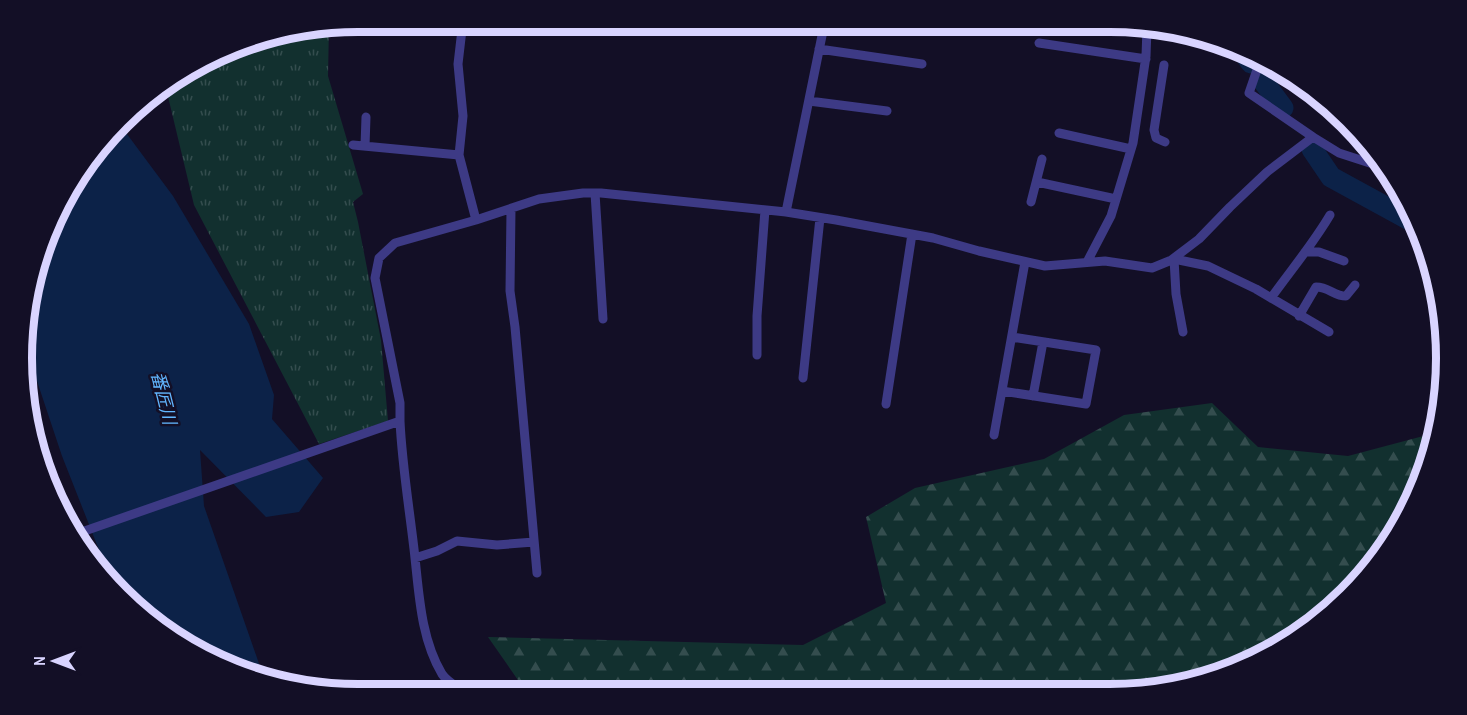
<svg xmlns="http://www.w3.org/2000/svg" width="1467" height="715" font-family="'Archivo Narrow','Noto Sans JP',sans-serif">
<defs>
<pattern id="grass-tufts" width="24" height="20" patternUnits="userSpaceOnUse" patternTransform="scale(1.5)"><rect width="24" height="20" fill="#12302f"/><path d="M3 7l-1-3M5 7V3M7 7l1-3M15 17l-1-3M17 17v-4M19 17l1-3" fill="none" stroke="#344d4e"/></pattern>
<pattern id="forest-firs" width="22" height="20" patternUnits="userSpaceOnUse" patternTransform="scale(1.5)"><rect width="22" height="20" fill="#12302f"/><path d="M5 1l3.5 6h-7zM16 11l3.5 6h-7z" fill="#344d4e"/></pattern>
</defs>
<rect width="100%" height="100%" fill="#130f26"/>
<!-- grass -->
<path fill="url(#grass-tufts)" d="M329,26l-1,50 35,118 -10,8 5,20 23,118 7,81 -69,23 -125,-239 -29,-121 84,-45z
M24,384l51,143 -3,2 -16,-22 -32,-106z"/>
<!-- forest -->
<path fill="url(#forest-firs)" d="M1212,403l46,44 90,9 83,-22 -11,53 -44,76 -62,62 -75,43 -85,23 -627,2 -39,-56 315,8 83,-42 -20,-86 49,-29 129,-29 80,-44z"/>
<!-- water -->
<path fill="#0c2248" d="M121,126l52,70 76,128 25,71 -2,24 51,59 -24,34 -33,5 -66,-67 4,56 59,169 -35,-7 -108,-72 -6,-8 -52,-132 -36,-108 2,-56 38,-103z"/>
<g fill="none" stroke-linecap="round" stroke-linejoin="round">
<!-- river -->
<path stroke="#0c2248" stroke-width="21" d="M1244,53l7,10
M1263,81l20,27
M1312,149l19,28 86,47"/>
<!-- street -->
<path stroke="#3d3a85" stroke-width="9" d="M463,21l-5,43 5,52 -4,39 17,65
M1039,43l107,16
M819,49l103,15
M1164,65l-10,65 2,8 9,4
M809,101l78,10
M1059,133l72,16
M1313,137l26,16 40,13
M353,145l106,10
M365,146l1,-29
M1037,182l79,17
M595,193l8,126
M1031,202l11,-43
M511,209l-1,82 5,36 22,246
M786,212l39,-191
M1305,252h14l25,9
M1174,259l2,35 7,38
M1170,261l29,-22 31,-32 37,-35 46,-35 -64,-44 11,-32
M1087,262l24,-46 22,-73 13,-87 1,-28
M1271,298c20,-28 42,-54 59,-83
M1299,316l17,-29c13,0 18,9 30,9l9,-11
M757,355v-39l8,-106
M803,378l17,-160
M1002,391l84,13 10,-54 -84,-13
M1033,396l10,-54
M886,404l26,-170
M400,421c2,43 9,85 14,128 5,42 6,88 28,125 5,8 17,14 25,20
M994,435l31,-173
M76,534l324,-113v-18l-25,-125 4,-20 16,-15 81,-23 63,-21 44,-6h18l185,19 50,8 97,18 46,13 66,15 60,-5 47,7 22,-9 34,7 48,23 73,43
M415,558l22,-7 20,-10 40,4 37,-3"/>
</g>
<g text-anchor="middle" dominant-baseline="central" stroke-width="5" stroke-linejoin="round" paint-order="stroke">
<!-- water labels -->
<g font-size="18" font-style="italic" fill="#62b6ff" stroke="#130f26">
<text transform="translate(164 398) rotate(76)">番匠川</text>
</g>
</g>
<!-- crop -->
<path d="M0 0H1467V715H0ZM358 32H1110A326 326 0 0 1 1436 358V358A326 326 0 0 1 1110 684H358A326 326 0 0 1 32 358V358A326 326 0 0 1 358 32Z" fill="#130f26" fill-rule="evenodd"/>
<path fill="none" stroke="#d9d4ff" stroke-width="8" d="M358 32H1110A326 326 0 0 1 1436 358V358A326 326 0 0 1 1110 684H358A326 326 0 0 1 32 358V358A326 326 0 0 1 358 32Z"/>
<!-- north arrow -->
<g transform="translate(54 661) rotate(270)" stroke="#130f26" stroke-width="4.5" paint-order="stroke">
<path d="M0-4.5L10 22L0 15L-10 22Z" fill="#d9d4ff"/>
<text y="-9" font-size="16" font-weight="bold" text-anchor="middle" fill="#d9d4ff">N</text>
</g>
</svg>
